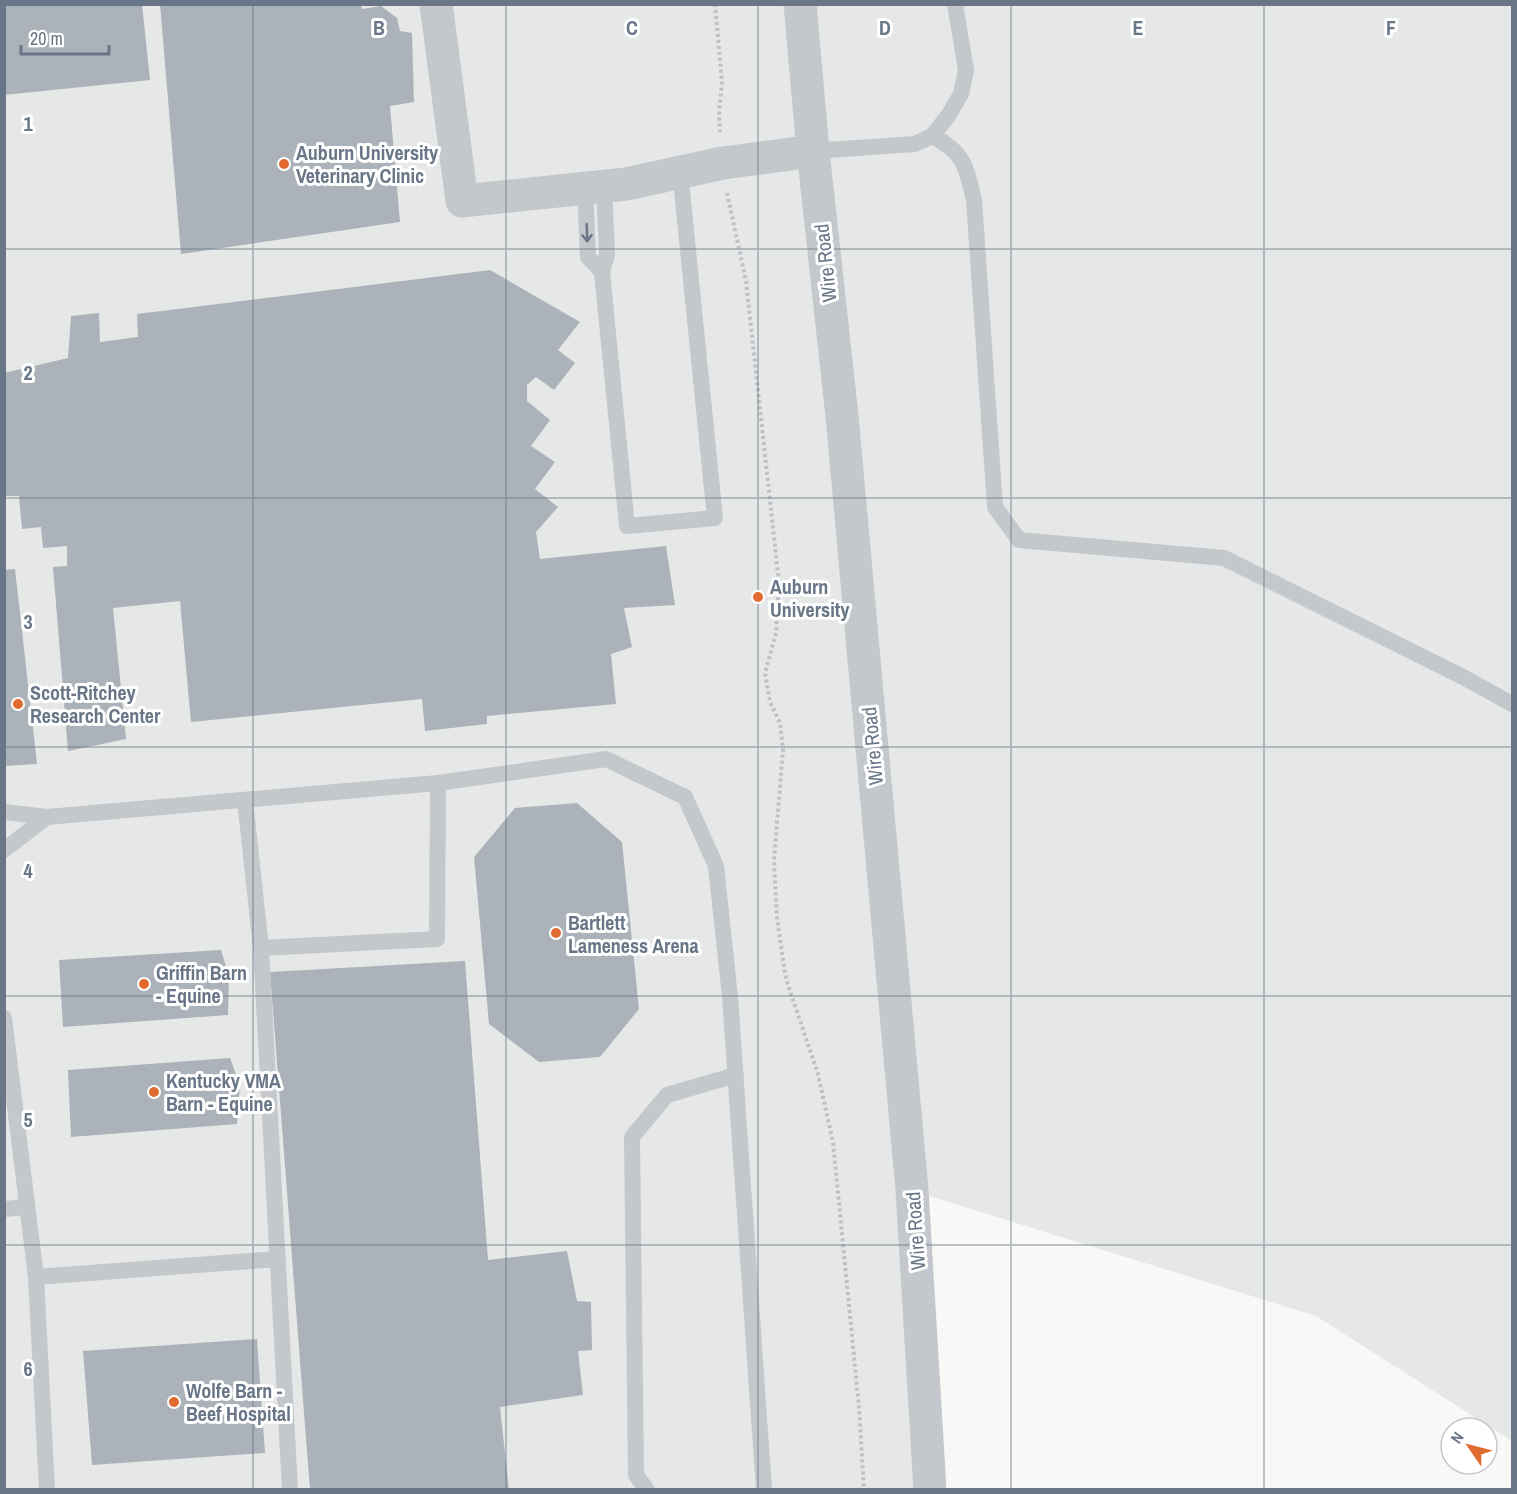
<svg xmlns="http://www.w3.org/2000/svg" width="1517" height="1494" font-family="'Archivo Narrow',sans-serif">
<rect width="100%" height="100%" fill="#f8f9f6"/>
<!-- built -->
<path fill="#e6e8e7" d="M5,5h1507v1436l-196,-125 -403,-125 23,298 -931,1z"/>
<!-- building -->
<path fill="#abb2b9" d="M4,4h138l8,76 -146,15z
M160,4h201l1,5 19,-3 16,12 3,13 12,2 2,69 -24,4 10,116 -219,32z
M490,270l90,52 -22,28 17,13 -21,27 -18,-13 -9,8v16l23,19 -19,26 24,16 -20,27 23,18 -22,25 4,27 126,-13 9,59 -51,3 8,39 -21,7 5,50 -129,12v8l-62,7 -3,-32 -231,23 -11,-121 -67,7 13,131 -58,12 -15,-184 14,-1v-20l-24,2 -2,-21 -19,2 -3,-33h-15v-123l64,-15 3,-42 28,-3 1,29 38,-5 -1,-23z
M15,569l22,195 -33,2v-196z
M577,803l45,39 17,167 -39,48 -61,5 -50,-38 -15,-167 41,-49z
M221,950l8,26 -1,39 -165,12 -4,-67z
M465,961l23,299 79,-9 10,50 14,1 1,48 -14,1 5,44 -83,12 9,83h-199l-40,-518z
M230,1058l10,28 -3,38 -166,13 -3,-67z
M257,1339l8,114 -173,12 -9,-114z"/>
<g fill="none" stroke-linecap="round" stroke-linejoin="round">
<!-- path -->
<path stroke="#bec0c3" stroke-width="4" stroke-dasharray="3 3" stroke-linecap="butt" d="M715,4l7,78 -3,30 1,20
M727,193l19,88 33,302 -3,50 -11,40 5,29 10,21 3,26 -9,112 3,58 9,60 32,95 15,68 26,265 5,83"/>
<!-- service -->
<path stroke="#c4c7cb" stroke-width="16" d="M932,136c32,16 34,30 42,64l21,307 24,33 205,18 241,120 47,26
M813,151l102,-7 17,-8 16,-20 13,-22 5,-24 -11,-66
M604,186l3,68 -5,18 25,254 88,-8 -35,-347
M585,188l3,69 14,15
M438,783l168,-24 79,38 31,69 14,131 34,493
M4,812l43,5
M4,850l43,-33 391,-34 -1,156 -176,9 -16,-148
M261,948l29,542
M4,1018l32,259 11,213
M4,1209l23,-2
M36,1277l242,-18
M647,1490l-11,-15 -4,-338 35,-42 69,-20"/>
<!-- minor -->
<path stroke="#c4c7cb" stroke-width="33" d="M436,4l26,197 164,-17 97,-21 90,-12"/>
<!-- tertiary -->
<path stroke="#c4c7cb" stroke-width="33" d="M800,4l13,147 29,265 70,774 18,300"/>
</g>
<!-- one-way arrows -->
<defs><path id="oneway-shaft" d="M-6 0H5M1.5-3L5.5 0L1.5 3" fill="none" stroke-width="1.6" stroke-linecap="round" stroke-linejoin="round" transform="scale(1.5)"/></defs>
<use stroke="#687687" href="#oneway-shaft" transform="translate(587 233) rotate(88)"/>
<!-- grid -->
<path fill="none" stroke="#687687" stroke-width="1.5" stroke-opacity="0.55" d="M253,4v1486M506,4v1486M758,4v1486M1011,4v1486M1264,4v1486M4,249h1508M4,498h1508M4,747h1508M4,996h1508M4,1245h1508"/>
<!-- markers -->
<g fill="#e06a2f" stroke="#fff" stroke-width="2">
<circle cx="284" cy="164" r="6"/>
<circle cx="758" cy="597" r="6"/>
<circle cx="18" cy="704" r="6"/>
<circle cx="556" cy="933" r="6"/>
<circle cx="144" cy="984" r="6"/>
<circle cx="154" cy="1092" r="6"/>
<circle cx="174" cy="1402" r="6"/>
</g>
<g text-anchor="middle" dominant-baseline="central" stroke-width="6" stroke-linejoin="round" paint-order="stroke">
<!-- poi labels -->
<g font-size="20" font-weight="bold" fill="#687687" stroke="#fff" text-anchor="start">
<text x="296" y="152">Auburn University<tspan x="296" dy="23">Veterinary Clinic</tspan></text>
<text x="770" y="586">Auburn<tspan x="770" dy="23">University</tspan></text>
<text x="30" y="692">Scott-Ritchey<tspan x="30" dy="23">Research Center</tspan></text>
<text x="568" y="922">Bartlett<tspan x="568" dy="23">Lameness Arena</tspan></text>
<text x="156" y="972">Griffin Barn<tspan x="156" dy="23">- Equine</tspan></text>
<text x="166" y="1080">Kentucky VMA<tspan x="166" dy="23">Barn - Equine</tspan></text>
<text x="186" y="1390">Wolfe Barn -<tspan x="186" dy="23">Beef Hospital</tspan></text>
</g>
<!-- street labels -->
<g font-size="20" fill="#687687" stroke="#fff">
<text transform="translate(825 263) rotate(-96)">Wire Road</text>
<text transform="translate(872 746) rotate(-95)">Wire Road</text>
<text transform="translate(915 1231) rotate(-94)">Wire Road</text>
</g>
</g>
<g font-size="20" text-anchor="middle" font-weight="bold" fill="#687687" stroke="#fff" stroke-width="6" stroke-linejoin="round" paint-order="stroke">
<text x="379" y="35">B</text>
<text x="632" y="35">C</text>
<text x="885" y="35">D</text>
<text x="1138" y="35">E</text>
<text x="1391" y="35">F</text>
<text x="28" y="131">1</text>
<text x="28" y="380">2</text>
<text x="28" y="629">3</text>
<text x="28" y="878">4</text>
<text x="28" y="1127">5</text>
<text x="28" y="1376">6</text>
</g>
<!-- border -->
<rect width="1517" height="1494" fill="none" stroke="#687687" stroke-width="12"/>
<!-- north arrow -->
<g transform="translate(1469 1446) rotate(305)"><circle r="28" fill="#ffffff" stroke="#c3c8cf" stroke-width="1.5"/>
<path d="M0-4.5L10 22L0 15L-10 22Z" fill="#e06a2f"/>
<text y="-9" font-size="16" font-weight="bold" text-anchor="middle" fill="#687687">N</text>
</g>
<!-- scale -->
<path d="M21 45v9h88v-9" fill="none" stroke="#687687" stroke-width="3"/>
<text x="30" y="45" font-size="18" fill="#687687" stroke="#ffffff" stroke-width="4.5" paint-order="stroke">20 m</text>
</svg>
